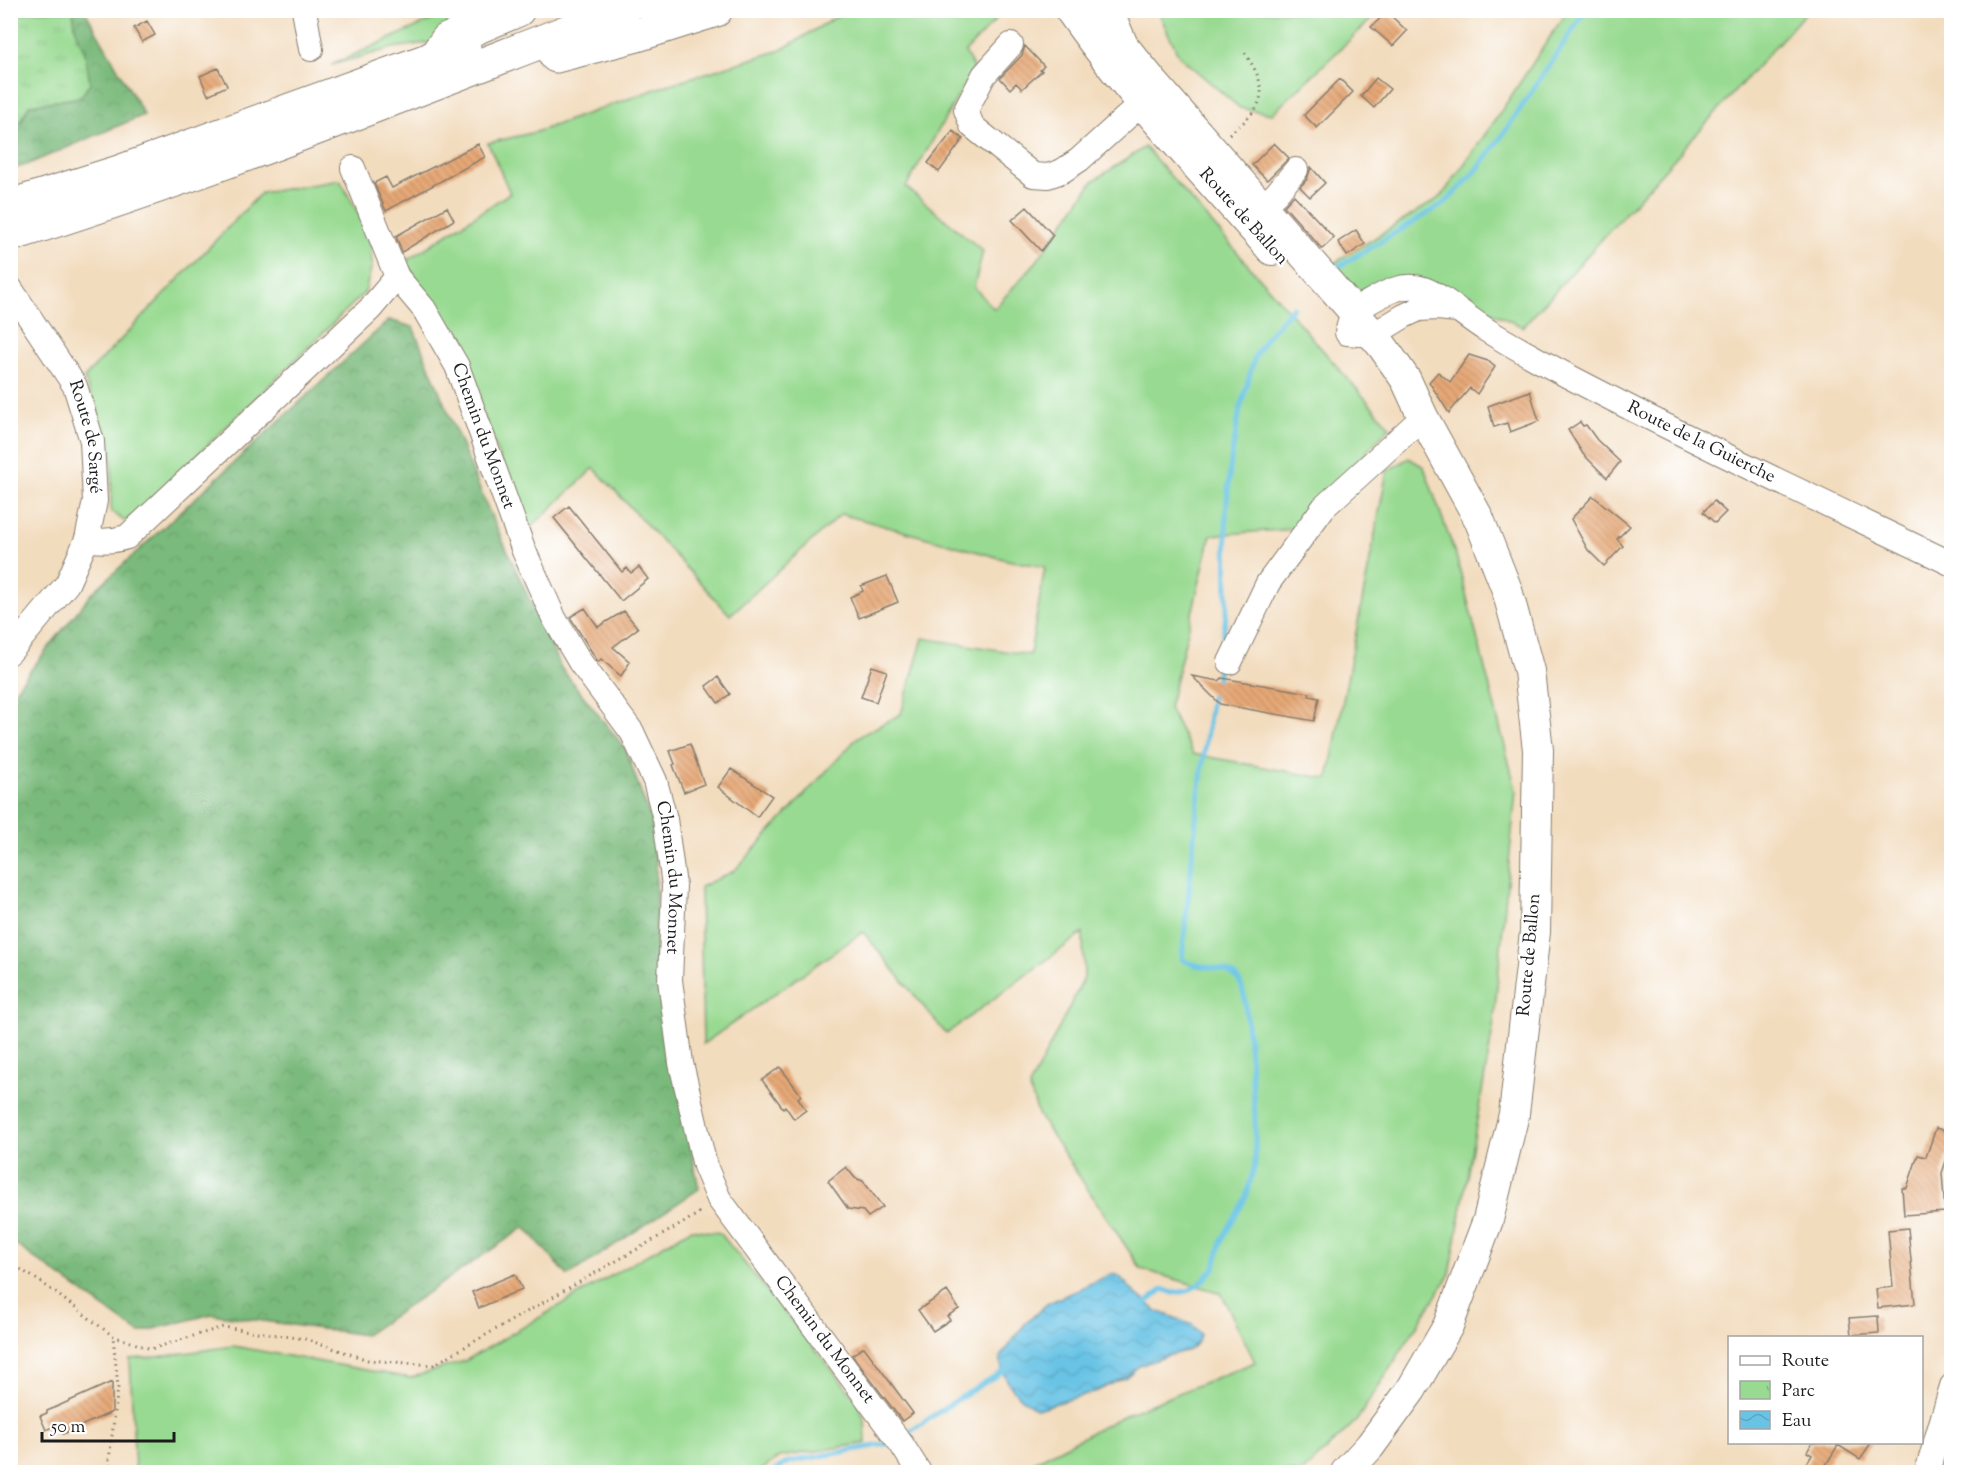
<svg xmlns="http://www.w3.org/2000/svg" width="1962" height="1483" font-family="'Sorts Mill Goudy',serif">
<defs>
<pattern id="forest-crowns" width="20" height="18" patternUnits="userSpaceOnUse" patternTransform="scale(1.5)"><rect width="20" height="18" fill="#7aba7b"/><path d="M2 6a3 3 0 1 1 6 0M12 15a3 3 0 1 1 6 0" fill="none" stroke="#699f6a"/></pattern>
<pattern id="park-tufts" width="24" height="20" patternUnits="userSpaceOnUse" patternTransform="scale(1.5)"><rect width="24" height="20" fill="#98da91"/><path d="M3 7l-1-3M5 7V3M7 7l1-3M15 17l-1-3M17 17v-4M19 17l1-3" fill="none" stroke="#82ba7c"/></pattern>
<pattern id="water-waves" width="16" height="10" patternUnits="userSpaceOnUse" patternTransform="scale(1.5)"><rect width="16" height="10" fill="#68c3e5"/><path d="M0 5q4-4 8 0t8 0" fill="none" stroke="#5aa7c4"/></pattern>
<pattern id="building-back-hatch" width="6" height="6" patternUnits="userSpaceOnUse" patternTransform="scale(1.5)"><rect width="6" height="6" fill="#e6a876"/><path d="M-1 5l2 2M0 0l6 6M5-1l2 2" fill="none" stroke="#c59066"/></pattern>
</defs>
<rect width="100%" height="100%" fill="#fff"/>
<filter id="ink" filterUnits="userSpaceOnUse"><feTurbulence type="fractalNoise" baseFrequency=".0167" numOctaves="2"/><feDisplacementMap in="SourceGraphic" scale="12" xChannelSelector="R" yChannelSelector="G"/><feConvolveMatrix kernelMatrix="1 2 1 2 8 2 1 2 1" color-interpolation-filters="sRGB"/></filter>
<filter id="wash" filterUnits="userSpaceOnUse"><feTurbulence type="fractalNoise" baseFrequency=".008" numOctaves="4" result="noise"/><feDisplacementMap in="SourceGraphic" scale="24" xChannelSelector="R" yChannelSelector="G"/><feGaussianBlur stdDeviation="1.35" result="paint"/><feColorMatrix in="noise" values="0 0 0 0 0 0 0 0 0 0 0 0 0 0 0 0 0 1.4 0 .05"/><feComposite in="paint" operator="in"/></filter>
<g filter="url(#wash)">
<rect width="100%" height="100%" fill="#f2dcbe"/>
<!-- grass -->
<path fill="#98da91" stroke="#5a7b56" stroke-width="1.5" d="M452,11h66l-71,29 -54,8 -62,17z
M846,11h158l-39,41 9,16 -68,119 77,64 -9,36 20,22 43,-48 56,-80 52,-34 245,280 -96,102 -83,6 -42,173 24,46 135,25 59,-308 22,-13 15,9 33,92 59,231 -23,239 -43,245 -93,146 -54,52h-288l112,-58 128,-52 -34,-69 -80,-24 -102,-153 -10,-29 55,-109 -1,-45 -137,101 -83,-102 -160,112 -3,-157 34,-16 124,-134 43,-23 22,-76 107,17 15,-88 -38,-7 -166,-46 -111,101 -136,-147 -67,63 -65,-173 -56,-97 104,-68 -22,-50 48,-11 131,-47 114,-35z
M1158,11h222l-108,103 -32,-6 -61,-52z
M1567,11h240l-284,316 -99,-46 -66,13 -12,-5 -18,-22 113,-70 55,-78z
M340,180l30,55 2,30 -7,27 -228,222 -13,7 -13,-10 1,-57 -28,-76 177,-185z
M691,1229l29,4 138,169 7,20 1,21 -87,14 -20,15h-624l-5,-113 27,-2 76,-11 177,32 55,-17z"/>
<!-- forest -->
<path fill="url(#forest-crowns)" stroke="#4b6b4c" stroke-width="1.5" d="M75,11h10l59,104 -118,50 -15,4v-44l10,-3 8,-17 52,-8 4,-44 -9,-20 -3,-21z
M389,320l24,7 72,175 76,166 64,80 31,86v134l43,221 -131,87 -43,-49 -160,108 -153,-21 -73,19 -128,-92v-546l80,-101z"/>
<!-- park -->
<path fill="url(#park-tufts)" stroke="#5a7b56" stroke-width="1.5" d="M30,11h43l3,22 9,20 5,30 -9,14 -52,8 -9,17 -9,3v-89l7,-21z"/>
<!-- water -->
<path fill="url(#water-waves)" stroke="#427080" stroke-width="1.5" d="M1111,1274l8,2 16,17 22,18 36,14 7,9 -2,8 -9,8 -23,6 -27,10 -13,11 -29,14 -60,18c-21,-12 -35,-28 -37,-52l25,-33 22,-20z"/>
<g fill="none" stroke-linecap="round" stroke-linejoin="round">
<!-- stream -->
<path stroke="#68c3e5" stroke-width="5" d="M1333,270l112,-67 32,-33 27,-37 82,-123
M1141,1307l22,-18 10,4 15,-2 11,-7 15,-15 8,-29 23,-41 10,-34v-49l-10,-117c-2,-6 -3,-14 -6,-18 -12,-18 -41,-10 -57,-22l15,-150 15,-116 5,-13 10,-73 -1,-96 5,-51 9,-51 15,-53 11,-18 27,-31
M902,1437l59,-40 46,-28
M772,1472l17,-10 102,-19"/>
</g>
<g id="blocks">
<!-- building -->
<path fill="url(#building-back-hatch)" d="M1387,12l20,19 -14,15 -22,-19z
M147,21l8,14 -13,7 -8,-14z
M1025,46l19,20 -4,4 2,1 -20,18 -6,-6 -6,6 -10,-11 22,-23z
M218,68l9,18 -19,9 -8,-19z
M1376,78l14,11 -16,19 -13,-12z
M1340,79l13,13 -36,36 -13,-13z
M953,131l10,8 -24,33 -11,-9z
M1274,143l15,15 -22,22 -15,-15z
M478,144l7,13 -99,54 -12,-28 12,-6 6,11z
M1311,167l14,16 -15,14 -10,-10 7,-8z
M1294,195l40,43 -12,11 -38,-43z
M447,207l7,13 -52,32 -6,-16z
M1027,207l26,28 -12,16 -29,-31z
M1356,230l9,14 -18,12 -9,-14z
M1469,355l19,6 7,6 -18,27 -7,-6 -21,25 -20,-31 9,-10 12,10z
M1530,391l9,30 -29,11 -3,-9 -13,4 -6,-21z
M1580,422l3,4 3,-1 11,15 23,22 -13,16 -24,-24 -15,-24z
M1593,496l37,30 -13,13 6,7 -19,20 -16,-16 -17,-31z
M1714,501l12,11 -11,11 -12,-11z
M569,506l53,66 5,-4 4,5 8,-6 9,12 -27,22 -67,-83z
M887,576l11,26 -39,16 -9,-21 13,-6 -2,-5z
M585,608l13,19 26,-16 14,17 -25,19 17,15 -9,14 -20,-17 -3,3 -28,-45z
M872,666l15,5 -11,31 -15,-5z
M1192,676l27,5 3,-3 88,15 -1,3 10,2 -5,23 -94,-17z
M718,677l12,17 -12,9 -12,-17z
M690,744l14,40 -20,8 -11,-27 2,-1 -5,-13z
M731,769l41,27 -15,21 -39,-30z
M780,1067l21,28 -3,3 8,12 -12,9 -9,-13 -2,2 -21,-28z
M1936,1128l16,5v10l-10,30 3,39 -41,3 -2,-27h5l11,-33 8,2z
M846,1167l9,11 8,3 20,26 -15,10 -5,-6 -15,-2 -20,-28z
M1908,1228l7,76 -37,4 -2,-19 17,-2 -5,-57z
M515,1274l7,15 -43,19 -7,-16z
M947,1291l12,18 -12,7 3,4 -17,11 -15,-21z
M1878,1316l1,17 -28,2 -2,-17z
M864,1347l49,66 -11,8 -50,-66z
M112,1382v30l-49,22 -5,-10 -12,6 -6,-14 7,-3v-2z
M1812,1443h59l-11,16 -22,-14 -17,28h-3l-12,-8 6,-10 -5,-3z"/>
</g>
</g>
<g filter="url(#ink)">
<use href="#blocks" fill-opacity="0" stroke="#877c6d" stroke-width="1.5"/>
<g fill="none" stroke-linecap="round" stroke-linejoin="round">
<!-- minor casing -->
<g stroke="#877c6d" stroke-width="26">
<g id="minor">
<path d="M304,10l7,39"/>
<path d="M1011,45l-27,30 -18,35 6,16 61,49 15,1 14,-5 17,-11 62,-56 9,-16"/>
<path id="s1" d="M353,168l44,109 27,32 33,57 67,185 30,67 26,44 52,70 23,49 10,38 9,67 -4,94 11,83 24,103 14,33 183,246 17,27"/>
<path d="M1250,217l26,-23 20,-24"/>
<path id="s2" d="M10,288l65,98 17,55 3,60 -8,38 -20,45 -57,68"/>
<path id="s3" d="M1457,310l-19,-2 -19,1 -15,7 -31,19 -26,-2 6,-22c22,-11 45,-31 71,-22 19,7 43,29 61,40 27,17 55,32 83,47 126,66 255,126 384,188"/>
<path d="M87,539c14,3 27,2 40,-2l243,-228 27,-32"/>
<path d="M1230,662l38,-79 56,-76 99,-90"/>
<path d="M1927,1472l25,-86"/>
</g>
</g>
<!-- major casing -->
<g stroke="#877c6d" stroke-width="32">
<path id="major" d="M1070,10c60,86 133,162 202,240
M1106,21l14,21 33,40 200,229 30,36 23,33 17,37 56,102 28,71 22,81 9,79 -3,182 -21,182 -26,106 -40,106 -37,64 -41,56 -24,26"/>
</g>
<!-- highway casing -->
<g stroke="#877c6d" stroke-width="35">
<path id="highway" d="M1106,10l14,32
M439,51l8,-11 71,-30
M556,56l81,-21 79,-25
M10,206l109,-34 345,-125
M10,235c207,-64 410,-147 613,-225"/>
</g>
<!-- path -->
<path stroke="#877c6d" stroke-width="3" stroke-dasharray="1.5 4.5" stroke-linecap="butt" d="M1229,134c36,-27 42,-42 16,-81
M10,1263l31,19 72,54 38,13 72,-22 82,12 63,21 65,5 252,-143 18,-12
M110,1472l-1,-12 9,-73 -5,-51"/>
<!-- minor -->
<use href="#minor" stroke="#fff" stroke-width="24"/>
<!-- major -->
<use href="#major" stroke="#fff" stroke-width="30"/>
<!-- highway -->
<use href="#highway" stroke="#fff" stroke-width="33"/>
</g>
</g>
<g text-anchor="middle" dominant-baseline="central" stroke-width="4.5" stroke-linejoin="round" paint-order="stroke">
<!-- street labels -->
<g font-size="18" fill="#1c1c1c" stroke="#fff">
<text transform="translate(1243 217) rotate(48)">Route de Ballon</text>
<text stroke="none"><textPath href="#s1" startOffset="300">Chemin du Monnet</textPath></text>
<text stroke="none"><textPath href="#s2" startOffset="170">Route de Sargé</textPath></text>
<text stroke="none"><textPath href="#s3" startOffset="534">Route de la Guierche</textPath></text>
<text stroke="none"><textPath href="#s1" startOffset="786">Chemin du Monnet</textPath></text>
<text transform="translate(1530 955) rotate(-85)">Route de Ballon</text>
<text stroke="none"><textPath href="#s1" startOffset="1290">Chemin du Monnet</textPath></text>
</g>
</g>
<!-- margin -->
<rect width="1962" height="1483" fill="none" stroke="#fff" stroke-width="36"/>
<!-- legend -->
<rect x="1728" y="1336" width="195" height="108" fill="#ffffff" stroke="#a4a4a4" stroke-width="1.5"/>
<rect x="1740" y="1356" width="30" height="9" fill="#ffffff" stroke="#a4a4a4" stroke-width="1.5"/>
<text x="1782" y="1366" font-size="18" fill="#1c1c1c">Route</text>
<rect x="1740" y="1381" width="30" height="18" fill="url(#park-tufts)" stroke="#a4a4a4" stroke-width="1.5"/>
<text x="1782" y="1396" font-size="18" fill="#1c1c1c">Parc</text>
<rect x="1740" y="1411" width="30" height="18" fill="url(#water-waves)" stroke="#a4a4a4" stroke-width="1.5"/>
<text x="1782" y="1426" font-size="18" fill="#1c1c1c">Eau</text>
<!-- scale -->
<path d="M42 1432v9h132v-9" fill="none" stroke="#1c1c1c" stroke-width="3"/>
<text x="51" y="1432" font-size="18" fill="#1c1c1c" stroke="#ffffff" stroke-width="4.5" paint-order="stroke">50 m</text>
</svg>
